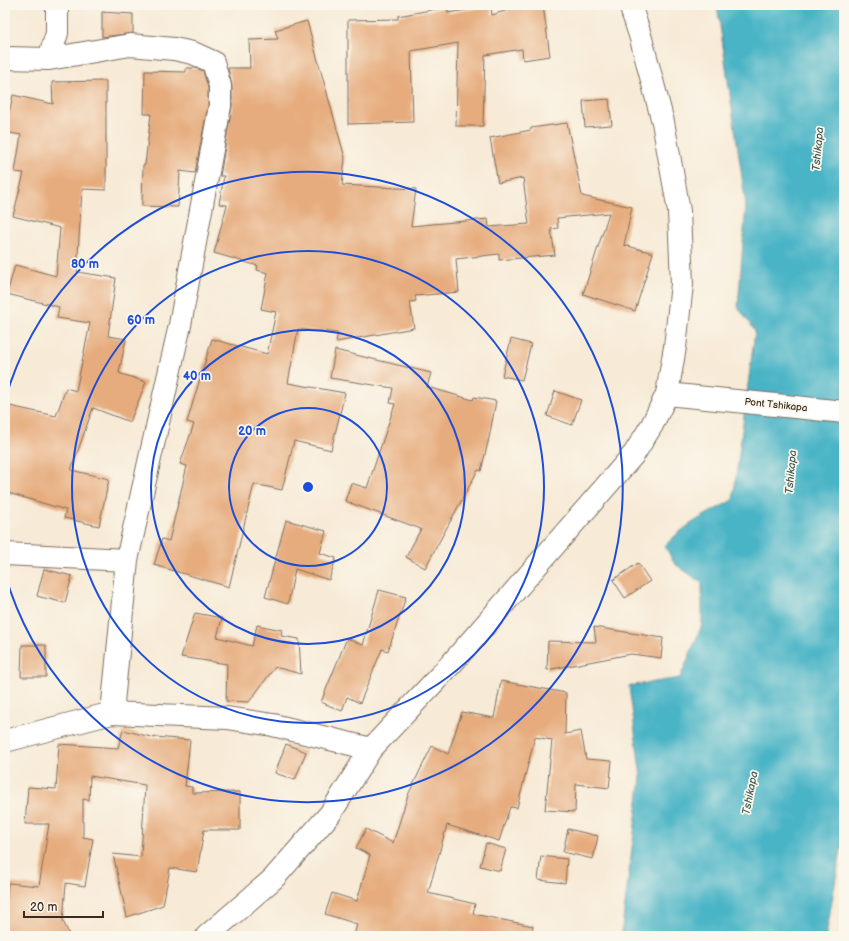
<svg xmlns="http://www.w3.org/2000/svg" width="849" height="941" font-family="'Balsamiq Sans',sans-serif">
<rect width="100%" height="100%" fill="#fbf7ec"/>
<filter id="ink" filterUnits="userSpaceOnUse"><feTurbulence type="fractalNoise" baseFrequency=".025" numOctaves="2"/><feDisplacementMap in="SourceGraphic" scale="8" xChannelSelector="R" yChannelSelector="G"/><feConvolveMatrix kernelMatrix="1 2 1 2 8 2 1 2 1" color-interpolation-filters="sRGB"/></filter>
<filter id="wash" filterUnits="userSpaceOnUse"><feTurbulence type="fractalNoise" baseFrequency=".012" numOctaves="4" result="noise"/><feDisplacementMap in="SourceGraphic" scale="16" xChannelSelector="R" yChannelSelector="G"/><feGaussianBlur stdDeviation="0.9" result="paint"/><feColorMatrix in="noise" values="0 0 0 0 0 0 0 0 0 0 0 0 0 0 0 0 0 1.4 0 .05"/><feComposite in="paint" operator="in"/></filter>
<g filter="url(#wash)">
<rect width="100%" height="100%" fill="#f7ead6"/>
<!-- water -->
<path fill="#48b4c6" stroke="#426f72" d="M717,5h127v827l-18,104h-205l20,-159 -12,-91 51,-8 22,-53v-42l-27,-19 -10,-18c18,-21 44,-33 68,-46l22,-169 -17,-24 8,-102z"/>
<g id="blocks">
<!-- building -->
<path fill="#e6ac7d" d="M524,5h19l7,51 -27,4 -1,-11 -37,6 -2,71h-27l2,-83 -47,8 2,71 -65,2v-104l50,-1v-3l49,-9 1,6 43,-7 1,9z
M102,12l31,2v19l-31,4z
M307,21l38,137 -3,27 74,4 -5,37 77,-7 1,8 40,-3 -6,-46 -25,5 -8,-45 41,-8v-2l36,-5 15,73 50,11 -8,38 29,8 -18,58 -52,-17 26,-81 -52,5 1,10 -7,1 4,26 -56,5v-6l-43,5 3,33 -44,4 1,5 -6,1 4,26 -78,14 2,-9 -40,-4 -10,54 57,10 -14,57 -37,-9 -12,49 -28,-6 -25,103 -75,-22 8,-26 7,2 18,-75 -7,-2 14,-40 -7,-2 25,-83 55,15 9,-42 -15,-3 7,-36 -11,-3 1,-4 -44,-13 13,-48 -8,-1 5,-28h-4l12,-70v-20l-4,-18h22l-1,-28 29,-1 -3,-9z
M186,68h10l7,3 5,17v17l-13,68 -15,-2 -2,36 -36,-1 1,-41h2l6,-51h-7l1,-43 41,1z
M106,81v109l-24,-1 -5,83 39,6 -8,58 18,3 -7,34 27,9 -16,40 -37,-14 -22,62 38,9 -10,47 -35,-8 2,-8 -61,-18v-87l51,11 10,-28 10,3 14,-68 -33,-5 2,-11 -52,-13 8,-29 41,11 4,-48 -47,-12 11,-43 -9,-1 6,-37 -16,-3 8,-37 40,9 -1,-22z
M609,99l3,26 -27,2 -2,-26z
M511,339l20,5 -9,36 -20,-4z
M335,350l96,23 -4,14 46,13 1,-3 22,4 -7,37 -8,33 -3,-1 -53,98 -19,-11 15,-28 -76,-28 6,-18 16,5 28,-84 -5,-1 3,-15 -63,-10z
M555,391l26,9 -9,25 -25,-9z
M286,520l40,11 -6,22 16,5 -7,22 -34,-11 -7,35 -23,-7z
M638,563l12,18 -25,17 -12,-18z
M44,569l28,7 -7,27 -28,-7z
M379,590l27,7 -18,54 -6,-2 -22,54 -13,-6 -5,14 -21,-9 26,-64 16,7z
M195,613l27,5 -5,19 35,9 5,-21 25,5 -1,6 18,3 2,35 -26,-7 -26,35 -23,-1 1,-37 -46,-7z
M594,627l69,11 -2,20 -30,-4 -84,16 1,-29 48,1z
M22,645h24v32h-25z
M501,681l65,12 -1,41 16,-3 5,28 26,2 -3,27 -33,-4 -1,28 -30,-2 7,-70 -17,-3 -18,71 -7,-1 -11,34 -52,-16 -19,68 47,11 -2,10 60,12 -1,10h-178l3,-12 -32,-10 7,-21 25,8 13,-46 -14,-7 10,-19 27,14 15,-48 24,-49 16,8 14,-42 32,6z
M123,730l32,8v-1l35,3 -5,46 7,1v6l48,-1v38h-36l-7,42 -27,-4 -7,37 -36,12 -14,-63 28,3 4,-72 -55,-9 -1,24 -6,-1v38l10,2 -8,47 -19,-3 -3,38 7,15h-65v-20l3,-33 31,3 10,-62h-24l3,-37 28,2 3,-45 59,4z
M286,744l20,8 -11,28 -20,-7z
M568,829l30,7 -5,23 -30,-7z
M486,843l20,6 -6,22 -20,-5z
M541,856l26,3 -2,24 -27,-3z"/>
</g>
</g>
<g filter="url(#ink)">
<use href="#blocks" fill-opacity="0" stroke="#7d6d5e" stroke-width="1"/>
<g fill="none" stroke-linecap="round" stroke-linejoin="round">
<!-- minor casing -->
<g stroke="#7d6d5e" stroke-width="24">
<path id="minor" d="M5,58l44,1 81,-14 44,4 19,4 20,9 7,24v20l-40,219 -53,235 -15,153
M49,59l8,-26v-28
M5,554l122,6
M5,741l107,-28 115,5 46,7 98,24"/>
</g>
<!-- primary casing -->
<g stroke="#7d6d5e" stroke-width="24">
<path id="primary" d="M667,394l177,18"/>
</g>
<!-- trunk casing -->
<g stroke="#7d6d5e" stroke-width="24">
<path id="trunk" d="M207,936l66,-57 57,-65 41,-65 81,-86 182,-209 18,-29 15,-31 8,-47 7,-63 -3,-73 -16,-89 -23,-87 -10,-30"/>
</g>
<!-- minor -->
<use href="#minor" stroke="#fff" stroke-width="22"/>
<!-- primary -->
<use href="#primary" stroke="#fff" stroke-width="22"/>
<!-- trunk -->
<use href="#trunk" stroke="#fff" stroke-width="22"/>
</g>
</g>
<!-- distance rings -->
<g fill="none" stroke="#1d4ed8" stroke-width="2">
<circle cx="308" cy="487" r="79"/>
<circle cx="308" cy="487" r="157"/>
<circle cx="308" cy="487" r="236"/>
<path d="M5 400A315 315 0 1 1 5 574"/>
</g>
<g text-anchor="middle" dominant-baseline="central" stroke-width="3.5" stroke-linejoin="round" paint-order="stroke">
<!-- street labels -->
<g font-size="10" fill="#3b2a1e" stroke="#fbf7ec">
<text transform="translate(776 405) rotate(6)">Pont Tshikapa</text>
</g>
<!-- water labels -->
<g font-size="11" font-style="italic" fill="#405a59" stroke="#fbf7ec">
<text transform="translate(818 149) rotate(-85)">Tshikapa</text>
<text transform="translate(791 472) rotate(-85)">Tshikapa</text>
<text transform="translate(750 793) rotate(-79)">Tshikapa</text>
</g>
</g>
<circle cx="308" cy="487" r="6" fill="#1d4ed8" stroke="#fbf7ec" stroke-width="2"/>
<g font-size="12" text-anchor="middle" font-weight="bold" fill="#1d4ed8" stroke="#fbf7ec" stroke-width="3.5" stroke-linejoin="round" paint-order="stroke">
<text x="85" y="268">80 m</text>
<text x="141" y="324">60 m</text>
<text x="197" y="380">40 m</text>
<text x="252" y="435">20 m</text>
</g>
<!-- margin -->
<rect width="849" height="941" fill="none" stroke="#fbf7ec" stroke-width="20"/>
<!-- scale -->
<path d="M24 911v6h79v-6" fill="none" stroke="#3b2a1e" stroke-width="2"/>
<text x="30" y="911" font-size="12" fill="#3b2a1e" stroke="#fbf7ec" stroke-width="3" paint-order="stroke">20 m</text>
</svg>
